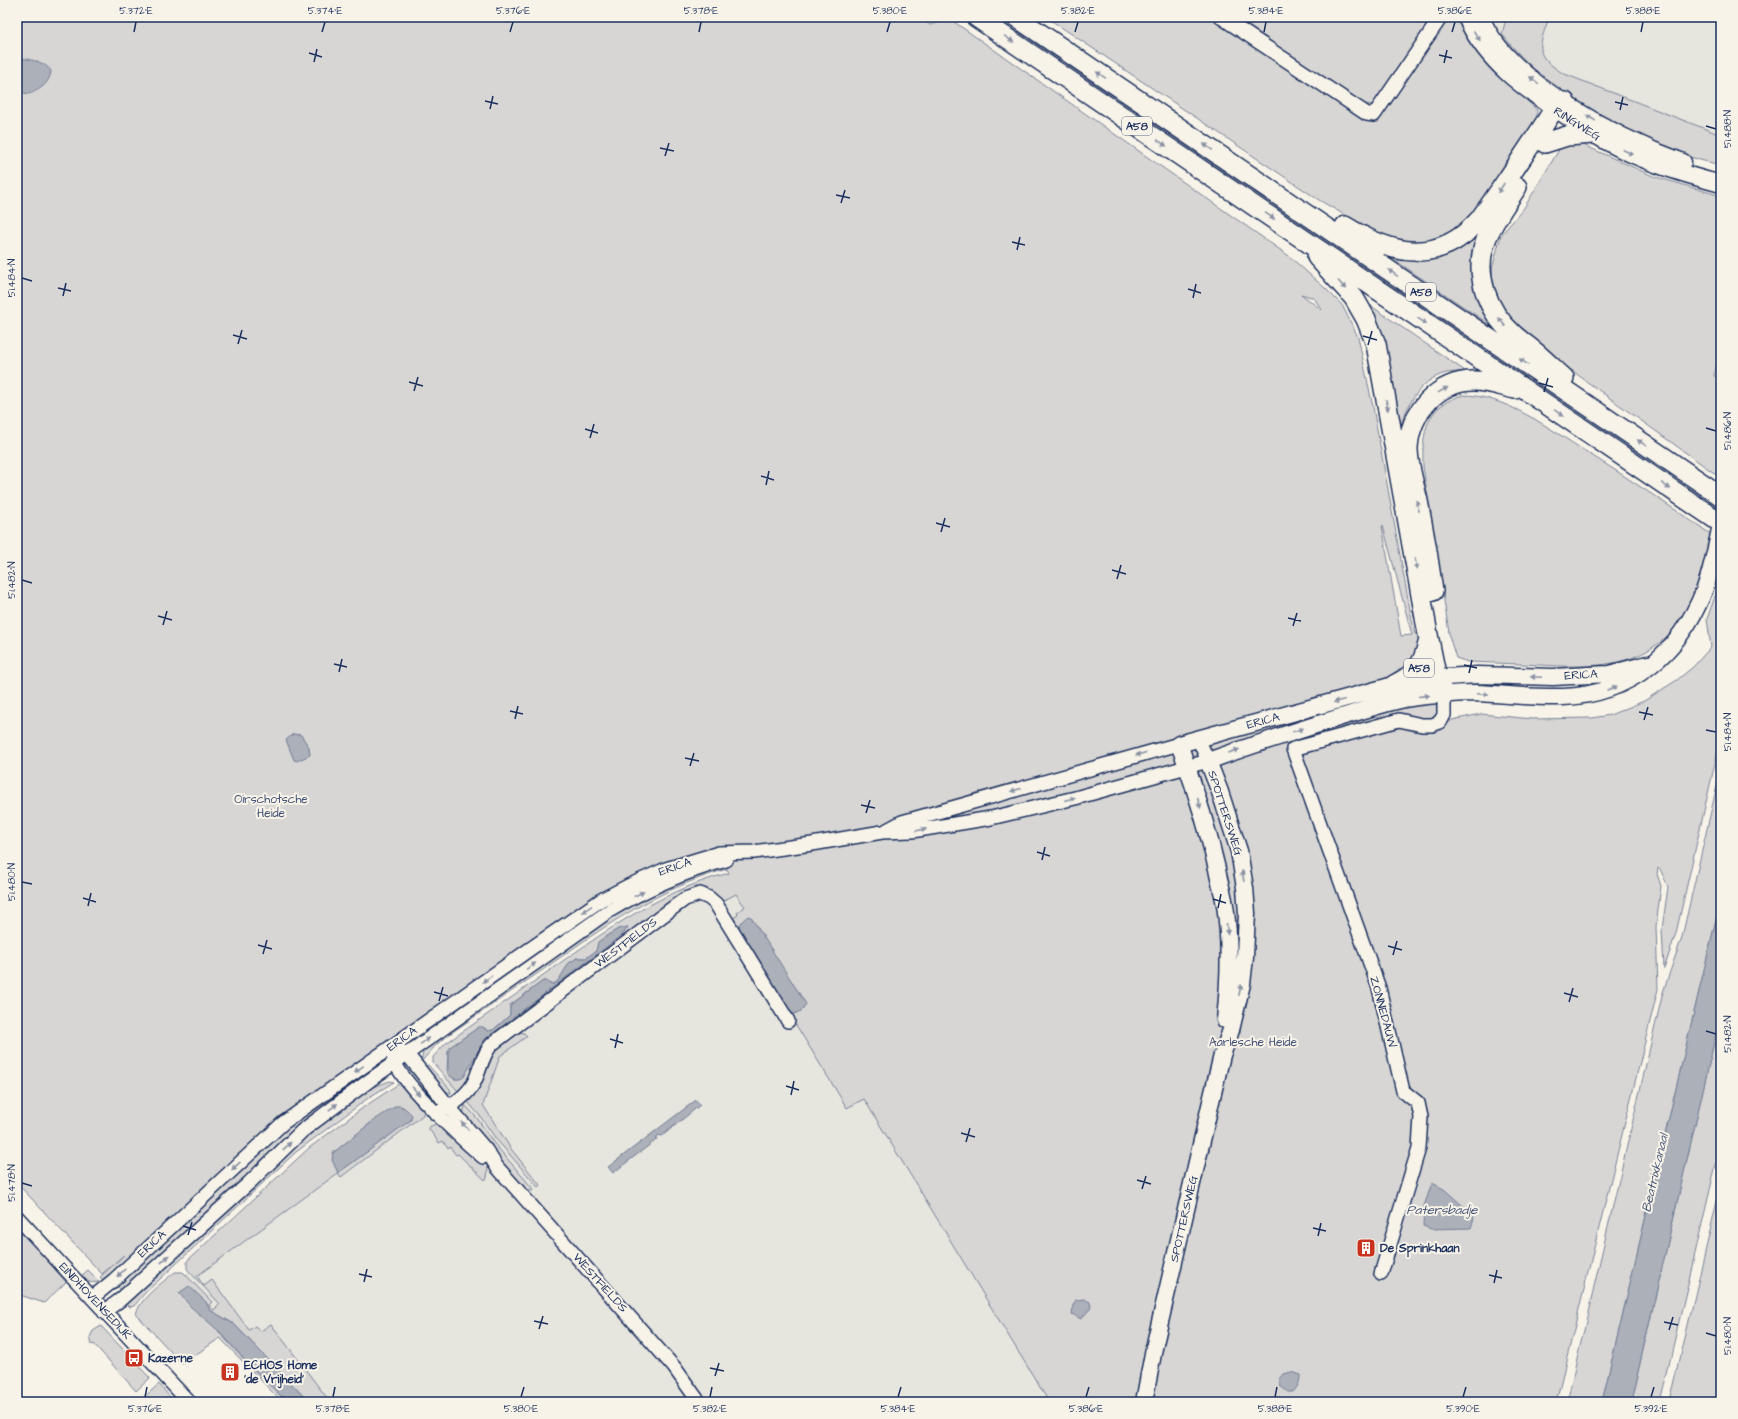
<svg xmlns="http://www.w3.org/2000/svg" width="1738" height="1419" font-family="'Architects Daughter',sans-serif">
<rect width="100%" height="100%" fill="#f7f3e8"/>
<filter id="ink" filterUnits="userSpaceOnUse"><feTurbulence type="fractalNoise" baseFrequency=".025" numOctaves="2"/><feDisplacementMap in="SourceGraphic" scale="8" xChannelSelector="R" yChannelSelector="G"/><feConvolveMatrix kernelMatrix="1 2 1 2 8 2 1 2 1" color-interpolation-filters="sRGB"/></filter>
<g filter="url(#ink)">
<!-- built -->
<path fill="#e6e5de" d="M1453,17h268v121l-175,-70z
M736,878l336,524h-790l-108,-120 508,-389z"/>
<!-- green -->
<path fill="#d7d6d4" stroke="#798299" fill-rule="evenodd" d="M17,17h902l11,8 20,-6 339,237 38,34 15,15 16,32 15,70 37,203 5,24 5,-1 1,9 -11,26 29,37 2,22 11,-7 29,-6 51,5 60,-1 18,-3 34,-14 33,-21 16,-13 18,-20 -4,-28 14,-40v158l-45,196 -12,36 -2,-40 6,-42 -7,-16 -3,-3 -1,6 4,12 -5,40 2,63 -102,413h-507l-185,-303 -17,9 -116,-189 7,-4 -1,-3 8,-5 -9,-13 -15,8c-10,-15 -18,-18 -35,-11l-197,150 -16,36 -12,14 -4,-1 -24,-27v-6l12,-13c37,-26 75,-52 112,-79 53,-37 108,-76 172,-92l-2,-4c-70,20 -124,58 -183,100 -31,21 -62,43 -93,64l-14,11 -16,18 3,-14 228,-176 -334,222 -214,187 -4,-4 24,-22 -22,19 -85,-91zM1301,294l13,4 8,12zM1382,526h1l29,109 -11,1zM628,927l-5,7 -18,14 -121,92 -24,39h-6l-7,-9 1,-18 4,-6 27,-19 6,1 2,3 6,-1 17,-15v-10l33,-24h3l4,3 6,-1 20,-25h10l10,-7 2,-7 4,-5 16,-10z
M1046,17h170l156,105 75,-105h14l42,61 34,32v8l-65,98 -28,22 -29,5 -31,-5 -65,-38z
M1231,17h202l-57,85 -4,3 -8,-1z
M1505,17h44c-3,11 -14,32 -4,42 5,6 12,10 17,14l159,62v30c-78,-16 -171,-67 -219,-131l4,-15z
M1579,143l74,33 68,20v150l-7,30 6,2 1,7v93l-135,-97 -59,-44 -20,-20 -14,-25 -1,-23 9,-34 23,-27 36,-60 4,-3z
M1489,211l-11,43 33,85 -134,-91 35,6z
M1364,301l101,70c-6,1 -13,1 -19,2 -28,7 -41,36 -48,61z
M1463,395c42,0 87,34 122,56 43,27 85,55 127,84 -8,33 -21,80 -47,103 -39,36 -97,28 -145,26 -17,-1 -35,-1 -52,-2l-12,-4 -6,-19 -27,-173c-1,-35 3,-60 40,-71z
M1721,768v130l-119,504h-35l96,-410 19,-55z
M1721,1012v131l-61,259h-29z
M518,1032l6,1 3,3 -27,20 -17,49 28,44 29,36 -2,2 -42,-48 -16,-23 -13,-15 14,-15 14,-36z
M373,1065l4,7 -95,71 -160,148 -6,-6 173,-163z
M428,1065l22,24 1,4 -8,-2 -20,-25z
M390,1081l4,1 -23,14 -75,56 -152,142 -10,12 -5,1 -3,-3 179,-167 68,-50z
M400,1083l5,3 19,22 -1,7 -82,62 -3,-4 -141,103 7,10 8,-6 37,50 6,-4 6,5 10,-7 59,78h-21l-75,-78 -24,-14 -4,-8 13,30 29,32 33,32 19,6h-17l-4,-3 -59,-61 -38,26 -46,-50c5,-17 26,-31 39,-42h8l29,30 -3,3 5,5 6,-6 -33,-35v-8l122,-113 55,-41zM402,1106l9,9 -1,5 -72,53 -5,-20 40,-32z
M465,1105l12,13 16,24 41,48 -2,1 -6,-1 -60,-68 -3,-7z
M438,1123l9,3 41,41 -1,11 -2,2 -27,-26 -2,1 -6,-8 -2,2 -5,-8 -4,2 -10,-14v-2z
M1721,1184v218h-51z
M17,1229l5,2 44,51 -22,21 -27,-9z
M88,1270l11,11c-7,4 -13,0 -18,-5z
M101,1326l49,52 -14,13 -42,-47 -2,1 -2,-8 3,-6z
M159,1384l15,18h-31l-2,-2z"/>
<!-- water -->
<path fill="#acb0b9" stroke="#727c95" d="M22,58c12,3 22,3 29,13 -1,12 -11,19 -22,23l-12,-3v-31z
M293,734l8,1 8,12 1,8 -13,6 -3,-1 -8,-20z
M1721,898v114l-90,390h-29z
M748,916l3,1 55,87 -5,7 -7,3 -5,-3 -50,-83 1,-5z
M628,927l-5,7 -18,14 -121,92 -20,37c-6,4 -11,2 -16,-3v-22l2,-5 29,-20h4l4,4 6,-1 17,-15v-8l2,-3 31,-23h3l4,3h4l4,-3 11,-18 8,-5h9l10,-7 2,-9 4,-3 16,-10z
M696,1100l4,5 -38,31 -4,-1 -2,5 -43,33 -5,-6z
M396,1106c7,-1 11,4 16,9l-1,5 -73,53 -6,-13 1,-7 40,-32z
M1432,1183l12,6 27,24 3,5 -3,10 -40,1 -8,-3 1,-20z
M189,1286l17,16 4,8 24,14 75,78h-9l-19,-6 -33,-32 -28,-32 -29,-25 -12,-14z
M1084,1299l6,3 1,6 -10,11 -9,-5 1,-9 3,-5z
M1291,1372l9,3c0,8 -2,11 -7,17h-5l-8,-6v-7l4,-5z"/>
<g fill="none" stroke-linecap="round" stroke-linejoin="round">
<!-- minor casing -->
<g stroke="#1b2f5e" stroke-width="16">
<path id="minor" d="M1221,17l146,97 7,1 67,-98
M887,830l15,-8 277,-78
M399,1050l8,4 42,53 37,43 11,17 177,200 25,35
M393,1056c2,22 71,85 90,101
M436,1114c15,-8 34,-19 40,-36 5,-12 7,-24 16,-34l182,-137 11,-8 15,-5 9,4 7,6 72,117
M17,1217l172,185
M1381,1274l38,-126 2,-31 -3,-14 -15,-12 -24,-103 -86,-239 106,-29 23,5h10l8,-3 4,-7v-20
M92,1298l22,-18 169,-157 247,-174 71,-49 27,-14 38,-17 53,-16 35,-1 58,-8 70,-12 30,-1 79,-13 84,-20 133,-37 -10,-23
M104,1312l16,-12 129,-117 53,-52 68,-51 239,-169c36,-22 75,-39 117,-51"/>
</g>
<!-- major casing -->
<g stroke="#1b2f5e" stroke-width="19">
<path id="major" d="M1466,17c19,45 61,74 100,99 24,17 49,32 77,43 25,11 52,18 78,25
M1481,17c26,65 139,122 202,145
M1225,1020c4,-38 6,-77 0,-115 -2,-12 -6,-24 -8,-36 -10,-43 -23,-84 -38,-125l215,-59 52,-8 32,-2 75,2 56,-3 39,-10
M1144,1402l10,-54 58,-251 10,-42 9,-25 11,-46 3,-27 2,-44 -2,-25 -6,-37 -19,-59 -12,-31c44,-16 88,-30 133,-44 25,-7 50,-17 76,-20 19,-2 39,-4 59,-4 29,1 58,5 87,4 67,-2 117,-45 141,-106 8,-21 12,-44 17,-66"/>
</g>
<!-- highway casing -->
<g stroke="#1b2f5e" stroke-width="22">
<path id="highway" d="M976,17l745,506
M1016,17l705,479
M1545,143l22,-7 26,-2
M1517,187c-11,17 -24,34 -31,53 -13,33 1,71 27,94 9,8 19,15 28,23 8,7 15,14 23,21
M1345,226c47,29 93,40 134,-6 10,-13 19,-27 28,-40 16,-24 32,-47 47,-71l11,-7
M1317,257l37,41 12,21 10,25 53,296 8,39 7,16
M1433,591c-4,-30 -9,-60 -15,-90 -4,-17 -10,-36 -10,-53 2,-35 29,-67 66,-67 14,0 27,5 41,8
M1394,685c25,-13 28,-19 35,-45"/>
</g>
<!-- minor -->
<use href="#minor" stroke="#f7f3e8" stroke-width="13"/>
<!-- major -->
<use href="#major" stroke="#f7f3e8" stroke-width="16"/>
<!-- highway -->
<use href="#highway" stroke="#f7f3e8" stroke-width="19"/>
</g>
<!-- one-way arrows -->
<defs><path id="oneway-solid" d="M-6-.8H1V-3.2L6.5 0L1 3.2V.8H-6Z"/></defs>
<g fill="#8991a3">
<use href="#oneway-solid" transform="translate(1477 36) rotate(56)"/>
<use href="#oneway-solid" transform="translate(1009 39) rotate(34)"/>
<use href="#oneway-solid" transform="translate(1101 75) rotate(-146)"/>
<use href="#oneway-solid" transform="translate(1534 80) rotate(-142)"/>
<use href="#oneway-solid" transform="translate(1591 118) rotate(-149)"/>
<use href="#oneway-solid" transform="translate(1162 143) rotate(34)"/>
<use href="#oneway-solid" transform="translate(1208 147) rotate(-146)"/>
<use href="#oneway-solid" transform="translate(1628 152) rotate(25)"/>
<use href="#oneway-solid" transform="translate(1501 188) rotate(124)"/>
<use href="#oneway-solid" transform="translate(1270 216) rotate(34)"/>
<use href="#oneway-solid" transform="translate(1393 273) rotate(-146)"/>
<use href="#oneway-solid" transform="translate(1342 285) rotate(48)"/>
<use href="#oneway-solid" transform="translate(1422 321) rotate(34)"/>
<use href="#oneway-solid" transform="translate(1502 322) rotate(-129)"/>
<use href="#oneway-solid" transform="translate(1524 362) rotate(-146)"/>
<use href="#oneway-solid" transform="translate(1443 390) rotate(-29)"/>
<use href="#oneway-solid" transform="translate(1387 405) rotate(80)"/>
<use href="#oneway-solid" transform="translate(1559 413) rotate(34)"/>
<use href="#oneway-solid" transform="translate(1642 443) rotate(-146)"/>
<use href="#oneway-solid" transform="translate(1666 486) rotate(34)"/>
<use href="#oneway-solid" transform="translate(1418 506) rotate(-101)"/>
<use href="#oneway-solid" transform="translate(1416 564) rotate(80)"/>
<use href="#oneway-solid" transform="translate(1536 677) rotate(-178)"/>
<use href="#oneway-solid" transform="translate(1612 688) rotate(-21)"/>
<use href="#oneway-solid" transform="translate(1483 694) rotate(3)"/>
<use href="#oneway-solid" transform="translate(1424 696) rotate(-5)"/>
<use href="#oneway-solid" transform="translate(1339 701) rotate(165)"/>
<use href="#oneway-solid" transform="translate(1298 730) rotate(-17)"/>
<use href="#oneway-solid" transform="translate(1234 751) rotate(-19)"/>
<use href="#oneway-solid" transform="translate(1141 754) rotate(164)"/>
<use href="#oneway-solid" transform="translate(1016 790) rotate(164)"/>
<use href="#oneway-solid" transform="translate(1070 799) rotate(-14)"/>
<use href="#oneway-solid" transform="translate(1199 803) rotate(74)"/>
<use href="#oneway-solid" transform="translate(921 830) rotate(-10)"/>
<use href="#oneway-solid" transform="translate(1243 876) rotate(-99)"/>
<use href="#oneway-solid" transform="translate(639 894) rotate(-26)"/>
<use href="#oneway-solid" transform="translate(587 909) rotate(146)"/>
<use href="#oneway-solid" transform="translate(1227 929) rotate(85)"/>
<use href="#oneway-solid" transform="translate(531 966) rotate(-35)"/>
<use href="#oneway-solid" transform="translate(487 979) rotate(145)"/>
<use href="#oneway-solid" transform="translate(1240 990) rotate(-78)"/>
<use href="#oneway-solid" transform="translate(425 1041) rotate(-35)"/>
<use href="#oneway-solid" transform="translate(359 1069) rotate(145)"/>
<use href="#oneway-solid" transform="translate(416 1091) rotate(48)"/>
<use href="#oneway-solid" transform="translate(333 1107) rotate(-38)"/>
<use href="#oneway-solid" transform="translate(465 1126) rotate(-131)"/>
<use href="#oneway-solid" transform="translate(287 1146) rotate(-44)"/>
<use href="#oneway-solid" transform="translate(236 1166) rotate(137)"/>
<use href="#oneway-solid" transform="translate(165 1259) rotate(-43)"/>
<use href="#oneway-solid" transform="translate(121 1273) rotate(137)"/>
</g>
</g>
<!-- ticks -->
<path fill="none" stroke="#1b2f5e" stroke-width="1.5" d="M134,32l2,-10M322,32l3,-10M510,32l3,-10M699,32l2,-10M887,32l3,-10M1075,32l3,-10M1264,32l2,-10M1452,32l3,-10M1641,32l2,-10M309,53l13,4M1439,55l13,3M314,62l3,-13M1444,63l3,-13M485,101l13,3M1615,102l13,3M490,109l3,-13M1620,110l3,-13M1706,126l10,3M660,148l14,3M665,156l4,-13M836,195l14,3M841,203l4,-13M1012,242l13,3M1017,250l3,-13M22,278l10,3M58,288l13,3M1188,289l13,4M63,296l3,-13M1193,298l3,-14M233,335l14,4M1363,336l14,4M238,344l4,-14M1368,345l4,-14M409,382l14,4M1539,383l14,4M414,391l4,-14M1544,392l4,-14M1706,428l10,3M585,429l13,4M590,438l4,-14M761,476l13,4M766,485l3,-14M936,523l14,4M941,532l4,-14M1112,570l14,4M1117,579l4,-14M22,580l10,3M158,616l14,4M1288,618l13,3M163,625l4,-14M1293,626l4,-13M334,664l13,3M1464,665l13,3M339,672l3,-13M1469,673l3,-13M510,711l13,3M1639,712l14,3M515,719l3,-13M1644,720l4,-13M1706,730l10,2M685,758l14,3M690,766l4,-13M861,805l14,3M866,813l4,-13M1037,852l13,4M1042,860l3,-13M22,882l10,2M83,898l13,4M1213,899l13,4M88,906l3,-13M1218,908l3,-14M258,945l14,4M1388,946l14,4M263,954l4,-14M1393,955l4,-14M434,992l14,4M1564,993l14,4M439,1001l4,-14M1569,1002l4,-14M1706,1031l10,3M610,1039l13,4M615,1048l3,-14M786,1086l13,4M791,1095l3,-14M961,1133l14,4M966,1142l4,-14M1137,1180l14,4M22,1183l10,3M1142,1189l4,-13M183,1226l13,4M1313,1228l13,3M188,1235l4,-13M1318,1236l3,-13M359,1274l13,3M1489,1275l13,3M364,1282l3,-13M1494,1283l3,-13M534,1321l14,3M1664,1322l14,3M539,1329l4,-13M1669,1330l4,-13M1706,1333l10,3M710,1368l14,3M715,1376l4,-13M145,1397l2,-10M333,1397l2,-10M521,1397l3,-10M710,1397l2,-10M898,1397l3,-10M1086,1397l3,-10M1275,1397l2,-10M1463,1397l3,-10M1651,1397l3,-10"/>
<!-- icons -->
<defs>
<g id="building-square" transform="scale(1)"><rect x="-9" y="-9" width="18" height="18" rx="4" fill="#c8321e" stroke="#f7f3e8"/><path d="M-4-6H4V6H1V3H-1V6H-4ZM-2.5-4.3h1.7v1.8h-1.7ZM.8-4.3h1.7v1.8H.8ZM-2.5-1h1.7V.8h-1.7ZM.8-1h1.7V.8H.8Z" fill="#fff"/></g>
<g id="bus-square" transform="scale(1)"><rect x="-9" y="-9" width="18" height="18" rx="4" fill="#c8321e" stroke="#f7f3e8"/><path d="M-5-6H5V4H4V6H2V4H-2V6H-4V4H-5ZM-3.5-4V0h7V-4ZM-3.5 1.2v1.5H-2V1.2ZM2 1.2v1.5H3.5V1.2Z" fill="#fff"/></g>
</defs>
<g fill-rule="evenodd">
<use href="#building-square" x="1366" y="1248"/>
<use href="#bus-square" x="134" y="1358"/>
<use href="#building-square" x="230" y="1372"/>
</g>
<g text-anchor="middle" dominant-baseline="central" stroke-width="4" stroke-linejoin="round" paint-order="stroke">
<!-- shield labels -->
<g fill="#f7f3e8" stroke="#5d6a87" stroke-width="1">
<rect x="1122" y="117" width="30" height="18" rx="3"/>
<rect x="1406" y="283" width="30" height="18" rx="3"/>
<rect x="1404" y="659" width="30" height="18" rx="3"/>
</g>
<g font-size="11" font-weight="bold" fill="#1b2f5e">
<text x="1137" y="126">A58</text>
<text x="1421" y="292">A58</text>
<text x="1419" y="668">A58</text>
</g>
<!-- street labels -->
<g font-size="12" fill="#1b2f5e" stroke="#f7f3e8">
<text transform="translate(1577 124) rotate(32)">RINGWEG</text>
<text transform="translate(1581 675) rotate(-3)">ERICA</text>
<text transform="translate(1263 721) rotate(-15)">ERICA</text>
<text transform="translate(1225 813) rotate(72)">SPOTTERSWEG</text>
<text transform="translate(675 867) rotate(-19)">ERICA</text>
<text transform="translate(626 943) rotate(-37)">WESTFIELDS</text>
<text transform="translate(1383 1012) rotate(75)">ZONNEDAUW</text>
<text transform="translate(402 1039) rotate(-35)">ERICA</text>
<text transform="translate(1184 1219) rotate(-77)">SPOTTERSWEG</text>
<text transform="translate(152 1244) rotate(-43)">ERICA</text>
<text transform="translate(600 1283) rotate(48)">WESTFIELDS</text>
<text transform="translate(95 1301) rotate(47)">EINDHOVENSEDIJK</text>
</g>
<!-- park labels -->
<g font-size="12" fill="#415076" stroke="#f7f3e8">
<text x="271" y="799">Oirschotsche<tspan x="271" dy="14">Heide</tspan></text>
<text x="1253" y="1042">Aarlesche Heide</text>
</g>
<!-- poi labels -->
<g font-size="12" font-weight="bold" fill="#1b2f5e" stroke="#f7f3e8" text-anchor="start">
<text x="1380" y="1248">De Sprinkhaan</text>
<text x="148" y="1358">Kazerne</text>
<text x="244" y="1365">ECHOS Home<tspan x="244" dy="14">'de Vrijheid'</tspan></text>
</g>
<!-- water labels -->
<g font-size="13" font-style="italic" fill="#465679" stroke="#f7f3e8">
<text transform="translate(1655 1173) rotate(-77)">Beatrixkanaal</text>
<text x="1442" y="1210">Patersbadje</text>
</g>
</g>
<!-- margin -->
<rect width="1738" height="1419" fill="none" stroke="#f7f3e8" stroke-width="44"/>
<rect x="22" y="22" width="1694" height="1375" fill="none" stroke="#1b2f5e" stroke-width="1.5"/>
<g font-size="10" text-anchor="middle" fill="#1b2f5e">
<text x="136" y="14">5.372°E</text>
<text x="325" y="14">5.374°E</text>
<text x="513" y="14">5.376°E</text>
<text x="701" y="14">5.378°E</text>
<text x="890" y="14">5.380°E</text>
<text x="1078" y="14">5.382°E</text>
<text x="1266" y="14">5.384°E</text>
<text x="1455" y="14">5.386°E</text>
<text x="1643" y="14">5.388°E</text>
<text transform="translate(1727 129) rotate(-90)" y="4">51.488°N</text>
<text transform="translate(11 278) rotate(-90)" y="4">51.484°N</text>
<text transform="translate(1727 431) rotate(-90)" y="4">51.486°N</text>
<text transform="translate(11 580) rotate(-90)" y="4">51.482°N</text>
<text transform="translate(1727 732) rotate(-90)" y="4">51.484°N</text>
<text transform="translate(11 882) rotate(-90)" y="4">51.480°N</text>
<text transform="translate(1727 1034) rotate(-90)" y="4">51.482°N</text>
<text transform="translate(11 1183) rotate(-90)" y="4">51.478°N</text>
<text transform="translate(1727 1336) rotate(-90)" y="4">51.480°N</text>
<text x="145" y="1412">5.376°E</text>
<text x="333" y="1412">5.378°E</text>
<text x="521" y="1412">5.380°E</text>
<text x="710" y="1412">5.382°E</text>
<text x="898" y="1412">5.384°E</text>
<text x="1086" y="1412">5.386°E</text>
<text x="1275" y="1412">5.388°E</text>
<text x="1463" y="1412">5.390°E</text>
<text x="1651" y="1412">5.392°E</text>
</g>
</svg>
